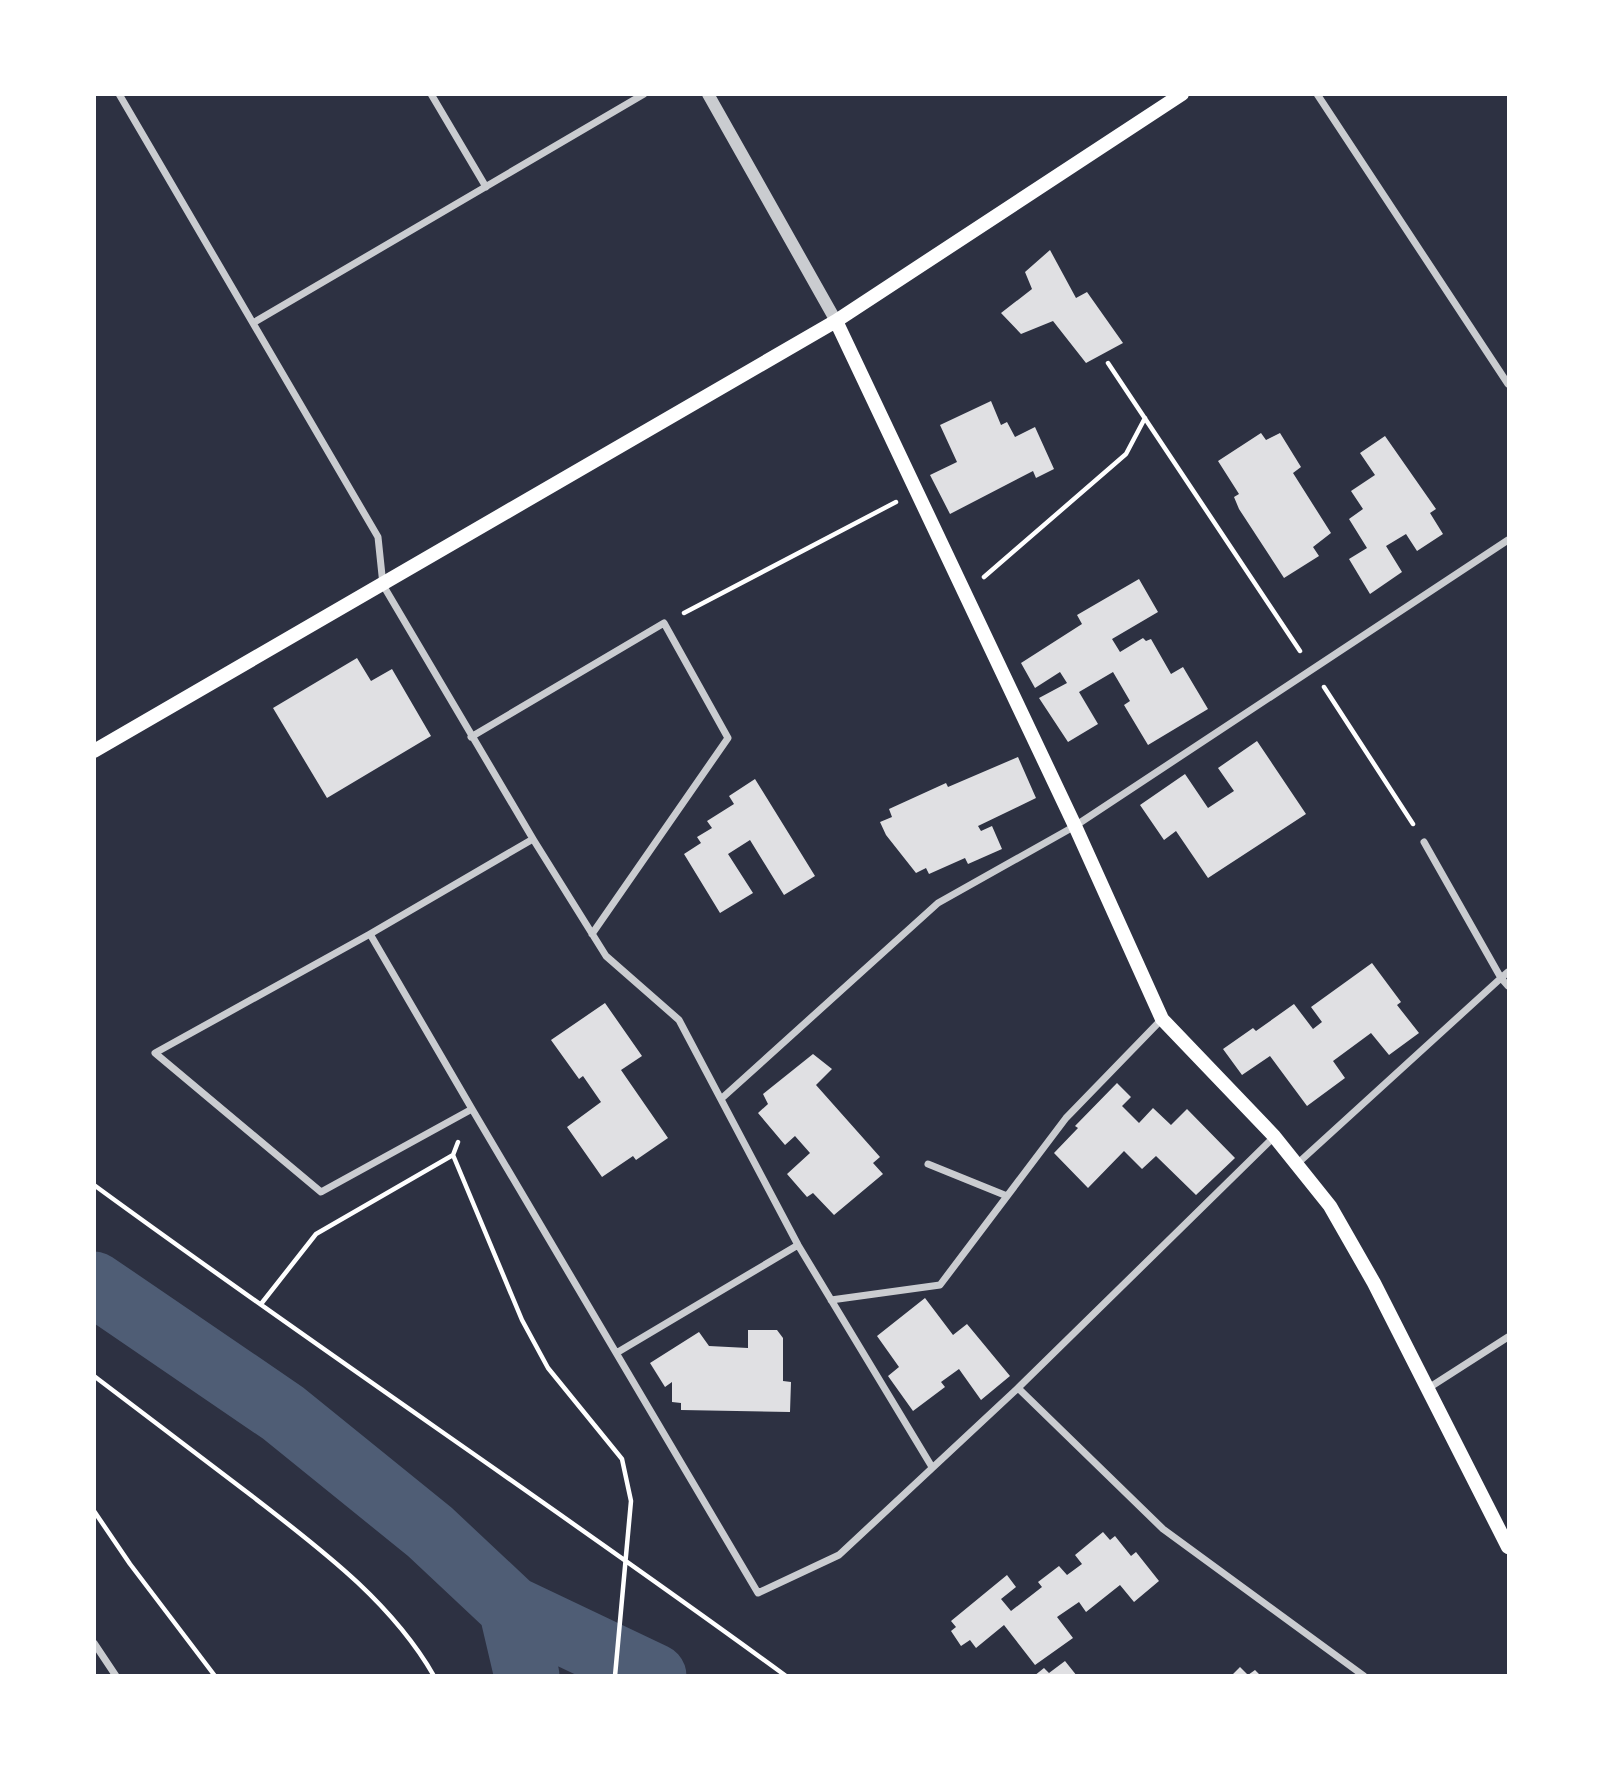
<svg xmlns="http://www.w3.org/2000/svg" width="1603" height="1770" font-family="'Alegreya Sans',sans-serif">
<rect width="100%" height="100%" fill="#2d3142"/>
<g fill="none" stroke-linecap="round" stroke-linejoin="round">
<!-- river -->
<path stroke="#4f5d75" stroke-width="65" d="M94,1284l189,129 147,119 81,76 143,68
M511,1608l16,68"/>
</g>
<!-- building -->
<path fill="#e0e0e3" d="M1050,250l26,48 11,-6 36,51 -37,20 -33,-42 -32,13 -20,-21 31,-24 -7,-17z
M991,401l10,24 6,-3 8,15 20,-10 19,42 -18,9 -3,-7 -83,43 -20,-39 27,-13 -17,-37z
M1261,433l5,7 14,-7 21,34 -8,6 38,60 -18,14 6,9 -35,22 -45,-69 -5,-12 5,-3 -21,-33z
M1385,436l51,73 -6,4 13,21 -26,17 -11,-17 -20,12 16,26 -32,22 -21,-35 18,-11 -18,-29 14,-10 -12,-18 24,-16 -15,-22z
M1139,579l19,33 -46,27 8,13 23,-14 3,3 5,-2 20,35 12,-7 25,42 -60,36 -24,-40 6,-4 -17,-29 -34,20 19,32 -30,18 -29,-44 28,-15 -7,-11 -25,16 -14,-25 61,-39 -5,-9z
M357,658l14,23 21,-12 39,67 -104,62 -54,-90z
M1257,741l49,73 -98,64 -32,-47 -12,9 -24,-35 45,-31 23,34 26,-17 -16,-23z
M1018,757l18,41 -58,28 3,5 11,-5 10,23 -34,15 -3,-6 -36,16 -3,-6 -10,5 -30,-38 -6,-13 12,-5 -3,-8 57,-26 2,4z
M755,779l60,97 -31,19 -34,-55 -22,14 25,39 -33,20 -36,-59 17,-11 -4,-6 15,-9 -5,-7 27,-17 -5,-8z
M1372,963l29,39 -4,3 22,28 -30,22 -18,-22 -38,28 12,17 -38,28 -37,-50 -28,19 -19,-26 30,-21 3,3 38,-27 19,25 9,-7 -11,-15z
M605,1003l37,53 -21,14 47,68 -32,22 -3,-4 -31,21 -35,-50 34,-25 -18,-26 -4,3 -28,-39z
M813,1054l19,15 -16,16 64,72 -7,6 10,11 -49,41 -21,-22 -6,4 -20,-23 23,-21 -15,-17 -10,9 -27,-32 10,-9 -5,-10z
M1117,1083l14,14 -9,9 17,17 14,-15 18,17 16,-16 48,49 -39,37 -40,-39 -14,13 -18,-18 -36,37 -34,-35 24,-25 -3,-2z
M925,1298l28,37 14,-11 43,52 -29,24 -22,-31 -18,13 4,5 -32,24 -25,-35 11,-9 -22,-31z
M748,1330h29l6,8v43l8,1 -1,30 -109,-2v-7l-9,-1v-20l-7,5 -15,-24 49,-31 10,14 39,2z
M1103,1532l7,8 5,-4 16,20 5,-4 23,29 -25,21 -14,-17 -34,27 -7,-10 -22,15 16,21 -38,27 -31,-40 -28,23 -6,-8 -9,6 -10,-15 5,-4 -5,-6 56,-46 9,12 -15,12 10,12 31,-24 -4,-5 21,-16 8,9 15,-11 -7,-9z
M1065,1661l12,15h-43l10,-8 5,5z
M1240,1667l8,8 7,-5 6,6h-30z"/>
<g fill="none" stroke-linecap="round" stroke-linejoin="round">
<!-- path -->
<path stroke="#fff" stroke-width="4.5" d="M1108,363l192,288
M984,577l142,-123 19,-36
M684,613l212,-111
M1324,687l89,137
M458,1142l-5,13 69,165 26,48 74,91 9,42 -16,175
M94,1185c228,167 464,324 692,491
M261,1304l55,-70 137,-79
M94,1376c53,40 106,80 158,120 67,52 139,105 182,180
M94,1511l36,53 85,112"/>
<!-- minor -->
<path stroke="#caccd0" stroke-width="7" d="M119,94l259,443 5,48 150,254 -163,95 -215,119 166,139 151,-83 286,484 81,-38 179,-167 256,-251
M431,94l55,93
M1317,94l191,290
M253,323l391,-229
M471,737l193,-114 64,115 -136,196
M533,839l73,117 73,64 119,225 134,222
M1424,842l77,136 7,-6
M370,934l102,175
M721,1099l217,-196 137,-77 433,-286
M928,1164l79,32
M1297,1164l204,-186 7,8
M831,1300l109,-15 126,-167 96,-99
M618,1352l180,-107
M1018,1388l145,141 201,147
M1427,1389l81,-52
M94,1643l22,33"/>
<!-- tertiary -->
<path stroke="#caccd0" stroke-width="12" d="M708,94l128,227"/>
<!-- secondary -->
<path stroke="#fff" stroke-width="14" d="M1182,94l-346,227 239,505 87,193 112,117 56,70 44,77 134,264
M94,751l742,-430"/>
</g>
<!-- border -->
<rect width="1603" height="1770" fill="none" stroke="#ffffff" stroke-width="192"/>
</svg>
